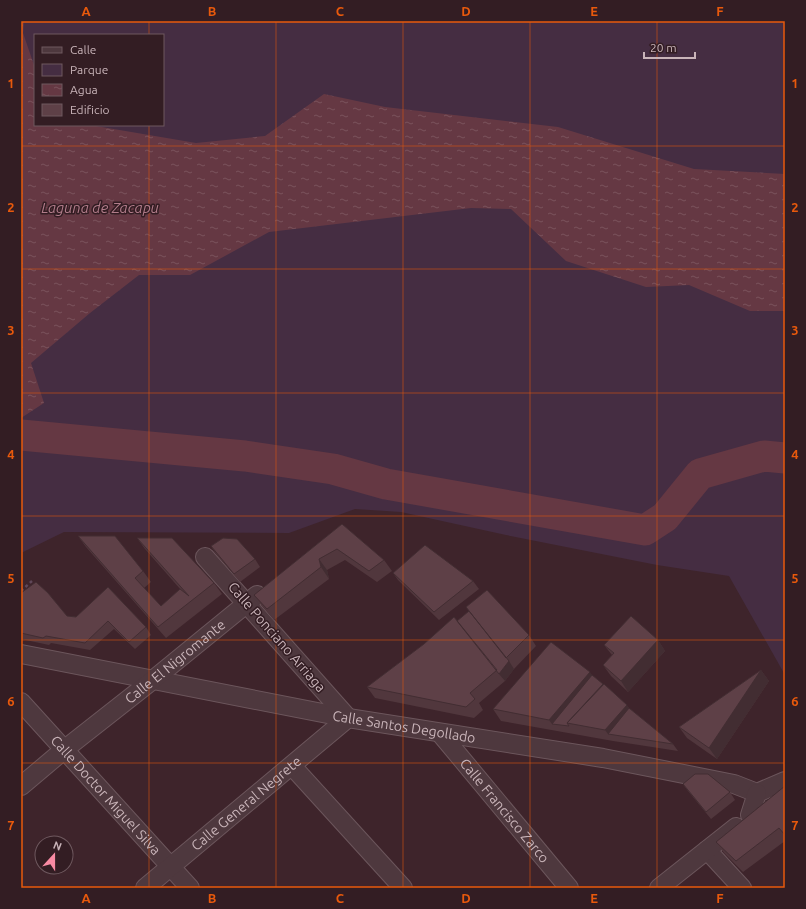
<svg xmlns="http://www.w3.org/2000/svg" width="806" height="909" font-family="Ubuntu,sans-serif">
<defs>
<pattern id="water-ripples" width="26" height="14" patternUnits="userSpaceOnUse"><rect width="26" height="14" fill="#653843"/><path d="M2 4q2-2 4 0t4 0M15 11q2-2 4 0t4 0" fill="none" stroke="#7a525c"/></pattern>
</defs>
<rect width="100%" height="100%" fill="#3e242b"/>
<!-- park -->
<path fill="#452d42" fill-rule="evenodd" d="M21,21h764v654l-56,-99 -72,-11 -151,-30 -105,-23 -46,-3 -66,24 -225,-1 -43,21zM35,35h128v90h-128z"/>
<!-- water -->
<path fill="url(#water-ripples)" d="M21,21h3l-1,12 12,35v57h55l106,18 69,-7 59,-42 61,13 173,20 136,42 91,5v137h-35l-61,-26 -43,2 -80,-26 -55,-52 -40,-1 -202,24 -79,43h-51l-49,38 -59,50 13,40 -23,15z"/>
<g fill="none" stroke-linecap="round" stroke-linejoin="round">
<!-- river -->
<path stroke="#653843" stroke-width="31" d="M21,435l224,21 88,13 53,15 259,46 20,-13 35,-43 64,-18 21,2"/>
<!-- minor casing -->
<g stroke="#6c565c" stroke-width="20">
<g id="minor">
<path id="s1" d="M21,654l327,64 255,40 131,26 23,9 28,-12"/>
<path id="s2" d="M21,702l169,186"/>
<path id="s3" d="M440,733l129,155"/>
<path d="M292,766l111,122"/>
<path id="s4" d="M21,786l44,-37 89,-70 103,-84"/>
<path d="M750,815l7,-22"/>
<path d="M707,850l35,38"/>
<path id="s5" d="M145,888l203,-170 -143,-161"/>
<path d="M659,888l77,-61"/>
</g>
</g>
<!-- path -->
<path stroke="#604859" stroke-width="2.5" stroke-dasharray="3 3" stroke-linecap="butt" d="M21,591l11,-10"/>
<!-- minor -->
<use href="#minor" stroke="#4e383e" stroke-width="18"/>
</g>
<!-- wall -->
<path fill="#51373d" d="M342,524l42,36 8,11 -15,11 -32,-22 -18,10 2,9 -55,41 -12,-14 -8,-11z
M78,536l65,35 8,11 -7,6 17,18 20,-16 -36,-41 -8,-11 77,45 8,11 -56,44 -80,-91z
M211,546l44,13 5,8 -20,15 -24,-28z
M393,573l80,8 6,8 -40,31 -41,-40z
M21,593l46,23 9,1 70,10 5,8 -16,14 -21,-20 -24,21 -39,-7 -2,2 -28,-6z
M457,621l72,14 7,11 -22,23 -9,12 -26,22 4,7 -9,8 -99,-20 -8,-11 57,-43z
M658,640l7,11 -37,41 -17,-16 -8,-11 9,-10 -8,-10z
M761,670l8,11 -52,78 -30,-21 -8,-11z
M592,675l37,33 44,36 5,7 -65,-10 -112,-20 -8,-12z
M683,784l47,8 5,8 -24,19 -23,-28z
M785,786v55l-42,31 -19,-19 -8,-11z"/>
<!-- shaded-wall -->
<path fill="#422d32" d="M319,559l8,11 2,9 -8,-12z
M658,640l7,11 -37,41 -7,-11z
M509,661l5,8 -9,12 -6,-7z
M761,670l8,11 -52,78 -8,-11z
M590,672l8,11 -46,41 -3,-4z
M627,705l8,11 -27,18 -3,-4z"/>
<!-- building -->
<path fill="#5e4047" stroke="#422d32" d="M342,524l42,36 -15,11 -32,-22 -18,10 2,8 -54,42 -13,-14z
M78,536h37l28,35 -8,7 26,28 19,-17 9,7 -52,-58h35l42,45 -56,44z
M223,538l14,1 18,20 -21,15 -23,-28z
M425,545l48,36 -39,31 -41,-39z
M36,582l12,11 19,23 9,1 32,-30 38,40 -17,15 -21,-21 -23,22 -39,-7 -3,2 -22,-5v-40z
M487,590l42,45 -23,23 -40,-51z
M469,611l40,50 -10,13 -42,-53z
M631,616l27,24 -37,41 -18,-16 11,-12 -10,-8z
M454,617l43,53 -27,23 5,6 -9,8 -99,-20 57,-43z
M551,642l39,30 -41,48 -56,-11z
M761,670l-52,78 -30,-21z
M592,675l11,9 -36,39 2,3 -17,-2z
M604,684l23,21 -22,25 -38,-7z
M629,708l44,36 -65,-10z
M695,774h13l22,18 -24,20 -23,-28z
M785,786v49l-6,-7 -43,33 -20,-19z"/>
<!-- grid -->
<path fill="none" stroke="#e8590c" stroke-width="1" stroke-opacity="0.55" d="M149,21v14M276,21v867M403,21v867M530,21v867M657,21v867M149,125v763M21,146h764M21,269h764M21,393h764M21,516h764M21,640h764M21,763h764"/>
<g text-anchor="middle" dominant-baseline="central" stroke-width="3" stroke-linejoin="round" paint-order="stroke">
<!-- street labels -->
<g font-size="14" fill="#c9b4b9" stroke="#331d23">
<text transform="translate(277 637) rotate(49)">Calle Ponciano Arriaga</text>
<text stroke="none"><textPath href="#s4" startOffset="198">Calle El Nigromante</textPath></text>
<text stroke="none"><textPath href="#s1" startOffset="390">Calle Santos Degollado</textPath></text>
<text stroke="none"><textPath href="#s2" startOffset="126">Calle Doctor Miguel Silva</textPath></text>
<text stroke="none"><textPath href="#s5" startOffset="132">Calle General Negrete</textPath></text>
<text stroke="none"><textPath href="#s3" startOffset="101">Calle Francisco Zarco</textPath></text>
</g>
<!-- water labels -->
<g font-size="15" font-style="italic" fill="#b17c8a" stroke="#331d23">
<text x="100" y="207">Laguna de Zacapu</text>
</g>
</g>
<!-- border -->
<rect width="806" height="909" fill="none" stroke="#331d23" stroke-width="44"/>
<!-- legend -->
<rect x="34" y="34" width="130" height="92" fill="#331d23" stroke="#6f595f"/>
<rect x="42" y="47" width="20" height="6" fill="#4e383e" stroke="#6f595f"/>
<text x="70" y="54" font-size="12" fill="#c9b4b9">Calle</text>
<rect x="42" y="64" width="20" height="12" fill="#452d42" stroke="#6f595f"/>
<text x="70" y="74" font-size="12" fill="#c9b4b9">Parque</text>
<rect x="42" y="84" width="20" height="12" fill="url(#water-ripples)" stroke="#6f595f"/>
<text x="70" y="94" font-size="12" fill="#c9b4b9">Agua</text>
<rect x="42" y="104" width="20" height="12" fill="#5e4047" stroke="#6f595f"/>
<text x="70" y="114" font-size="12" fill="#c9b4b9">Edificio</text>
<!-- north arrow -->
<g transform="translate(54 855) rotate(21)"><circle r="19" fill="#331d23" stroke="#6f595f"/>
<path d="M0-3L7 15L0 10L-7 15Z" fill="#f88aa3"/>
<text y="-6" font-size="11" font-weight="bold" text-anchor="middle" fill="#c9b4b9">N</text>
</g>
<!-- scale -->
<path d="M644 52v6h51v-6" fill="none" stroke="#c9b4b9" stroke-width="2"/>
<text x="650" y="52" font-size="12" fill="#c9b4b9" stroke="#331d23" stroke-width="3" paint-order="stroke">20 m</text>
<rect x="22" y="22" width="762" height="865" fill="none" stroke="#e8590c" stroke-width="1.5"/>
<g font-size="13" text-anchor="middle" font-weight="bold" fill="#e8590c">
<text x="86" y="16">A</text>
<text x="212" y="16">B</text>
<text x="340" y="16">C</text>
<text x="466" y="16">D</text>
<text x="594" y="16">E</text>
<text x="720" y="16">F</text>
<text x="11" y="88">1</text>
<text x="795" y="88">1</text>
<text x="11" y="212">2</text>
<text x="795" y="212">2</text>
<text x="11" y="335">3</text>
<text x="795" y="335">3</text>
<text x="11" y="459">4</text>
<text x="795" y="459">4</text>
<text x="11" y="583">5</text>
<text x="795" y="583">5</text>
<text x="11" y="706">6</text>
<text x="795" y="706">6</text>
<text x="11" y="830">7</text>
<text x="795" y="830">7</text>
<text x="86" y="903">A</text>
<text x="212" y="903">B</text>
<text x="340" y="903">C</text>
<text x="466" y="903">D</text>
<text x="594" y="903">E</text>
<text x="720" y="903">F</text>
</g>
</svg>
